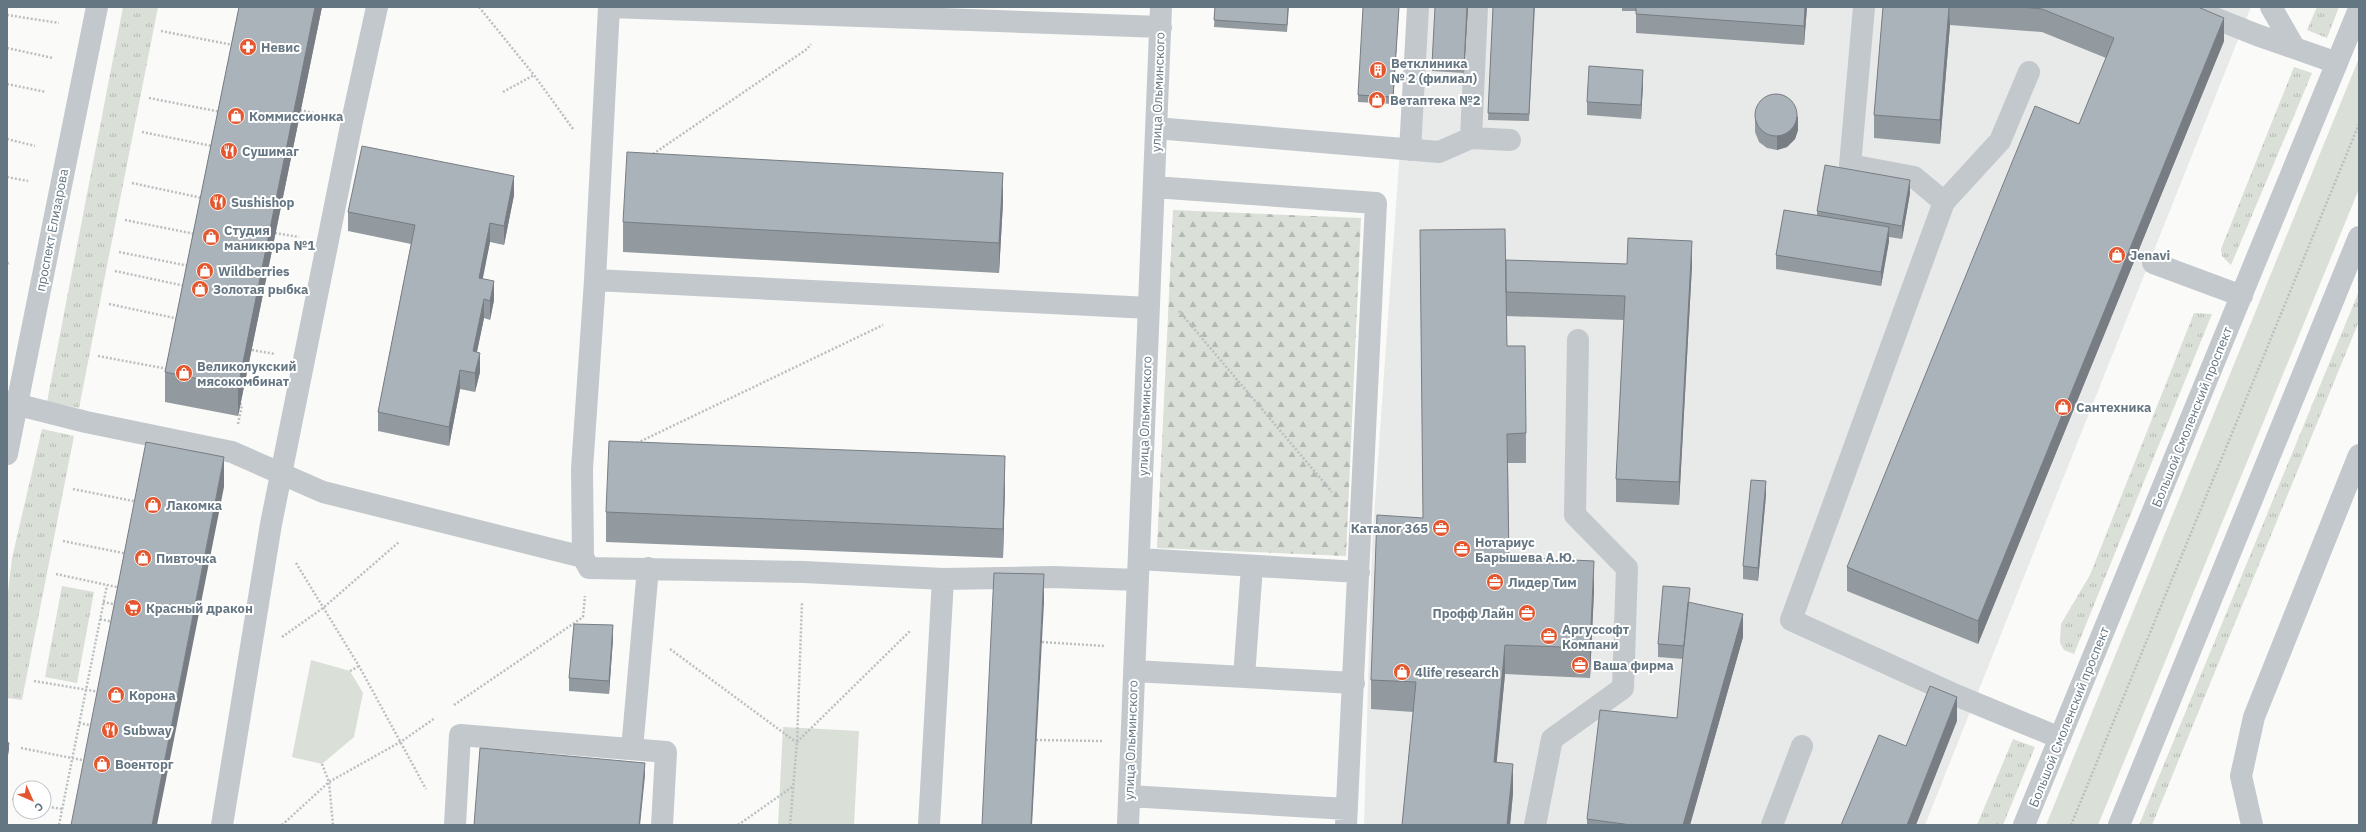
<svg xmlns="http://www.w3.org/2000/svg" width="2366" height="832" font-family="'IBM Plex Sans',sans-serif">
<defs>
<pattern id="grass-tufts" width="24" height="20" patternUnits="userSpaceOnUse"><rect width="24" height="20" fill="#dadfd7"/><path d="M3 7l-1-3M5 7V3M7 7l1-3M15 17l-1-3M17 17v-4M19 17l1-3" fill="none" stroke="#b4b9b4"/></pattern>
<pattern id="forest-firs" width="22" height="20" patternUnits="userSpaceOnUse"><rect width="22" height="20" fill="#dadfd7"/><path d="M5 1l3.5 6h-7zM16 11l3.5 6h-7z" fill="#b4b9b4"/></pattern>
</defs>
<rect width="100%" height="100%" fill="#fafaf8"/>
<!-- built -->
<path fill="#e8e9e9" d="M1410,7h841l-326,818h-561l8,-281z"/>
<!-- grass -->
<path fill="url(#grass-tufts)" d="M123,7h35l-79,401 -32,-6z
M2317,7h22l-12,31 -20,-8z
M2294,67l18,6 -81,192 -9,-9 -1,-7z
M2359,291v30l-207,504h-13z
M2194,313l18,1 -138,340 -10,-4 -4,-7 1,-19 29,-49z
M42,429l32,7 -52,264 -15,-2v-97l5,-43z
M62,586l32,6 -17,91 -32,-6z
M2013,739l22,8 -32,78h-26z"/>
<!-- forest -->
<path fill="url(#forest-firs)" d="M1173,210l188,8 -15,338 -189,-8z"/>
<!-- green -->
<path fill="#dadfd7" d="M2359,58v131l-261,636h-52z
M311,660l39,11 13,22 -9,44 -32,27 -30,-7z
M783,727l76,4 -5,94h-76z"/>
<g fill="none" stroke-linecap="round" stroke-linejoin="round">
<!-- path -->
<path stroke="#bbbfc2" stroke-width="2.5" stroke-dasharray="2 2" stroke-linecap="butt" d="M479,7l55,68 39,54
M7,15l52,8
M161,31l72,14
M7,48l46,10
M7,84l39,8
M503,92l31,-17
M149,98l72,14
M300,110l23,5
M142,132l70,14
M7,139l28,7
M653,154l154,-105 4,-5
M7,177l21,4
M132,183l70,15
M125,220l70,14
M275,233l24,4
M119,252l70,14
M7,263l4,1
M115,271l70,15
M109,304l70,15
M1179,311l153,181
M252,350l23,4
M98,356l70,13
M238,424l4,-19 -2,-1
M637,443l246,-118
M73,489l65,13
M63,541l65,13
M296,563l63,103 67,123
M56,574l65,14
M103,602l15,3
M100,619l13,3
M282,637l41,-29 76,-66
M1042,642l63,4
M670,649l126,93
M350,671l9,-5
M34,681l66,11
M454,705l129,-88 2,-21
M79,723l15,3
M1036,740l66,1
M797,742l113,-111
M21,748l66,13
M322,764l7,18 4,43
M12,799l8,2
M44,806l18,3
M59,825l48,-240
M282,825l47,-43 73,-41 33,-23
M738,825l54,-38
M790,825l7,-83 5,-140
M2071,825l288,-701"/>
<!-- minor -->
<path stroke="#c3c8cc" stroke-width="22" d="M609,7l-14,273 -13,189 1,88 6,11 215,4 139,7 110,-2 85,3
M610,7l551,20
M1864,7l-14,158 64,12 30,25
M2187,7l70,28 80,28
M2271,7l23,40
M2029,72l-29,69 -56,61 -153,418 167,76 102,42
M1156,128l283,24 32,-14 39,2
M1471,138l6,-131
M1410,150l8,-143
M1154,187l222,16 -30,622
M2153,263l89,33
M595,280l554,28
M7,402l79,20 146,30 91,40 260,65
M7,454l90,-447
M1139,559l220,13
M1134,671l220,12
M1244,677l8,-111
M632,749l16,-181
M1129,796l218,13
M222,825l49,-301 81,-403 25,-114
M455,825l5,-90 206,17 -4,73
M929,825l14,-246
M1128,825l33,-818
M1535,825l17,-86 71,-51 4,-120 -52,-53 3,-175
M1772,825l30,-79
M2024,825l335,-816
M2119,825l240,-588
M2252,825l-11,-49 13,-59 105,-262"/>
</g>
<!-- wall -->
<path fill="#929a9f" d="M239,7h83l-84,409 -73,-14v-30z
M1215,7h74l-2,25 -73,-5z
M1399,7l-6,97 -35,-2v-7z
M1468,7l-4,66 -32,-2v-7z
M1493,7h42l-6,114 -41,-1z
M1622,7h185l-3,38 -168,-12v-22h-14z
M1883,7h315l26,34 -246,603 -131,-53v-24l232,-443 27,-66 -64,-26 -92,-7 -10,119 -66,-6v-23z
M1643,84l-2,35 -54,-4v-13z
M1755,119l43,11 -3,9 -8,8 -10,3 -10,-2 -8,-6 -4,-10z
M1910,193l-8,46 -13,-2v4l-8,45 -105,-17v-14l41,-40v-4z
M514,195l-10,50 -14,-3 -8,37 12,21 -4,20 -6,-2 -7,34 3,20 -5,20 -15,-3 -11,57 -71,-15v-19l33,-168 -63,-13v-19z
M1003,202l-4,71 -376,-21v-30z
M1506,260l121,4 65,1 -13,240 -63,-3v-23l8,-159 -118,-4 1,30 19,87v30h-18l1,94 85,33 -4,88 -85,-4 -9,88 17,31 -3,32h-108l11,-113 -42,-3v-29z
M1005,485l-2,73 -397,-16v-30z
M1766,495l-8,86 -15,-2v-13z
M1690,603l53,34 -53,188h-103v-6l90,-101 6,-59 -25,-2v-13z
M613,639l-4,55 -40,-3v-13z"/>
<!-- shaded-wall -->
<path fill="#777d82" d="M315,7h7l-84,409v-29z
M1399,7l-6,97v-7z
M1467,7h1l-4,66v-7z
M1805,7h2l-3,38v-19z
M1949,7l1,18 -10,119v-24z
M2224,18v23l-246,603v-23z
M1643,70v14l-2,35v-14z
M1798,116v14l-3,9 -8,8 -10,3v-14z
M1003,173v29l-4,71v-30z
M514,176v19l-10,50v-19z
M1910,180v13l-8,46v-13z
M490,223v19l-11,56v-20z
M1889,227v14l-8,45v-14z
M1692,241v24l-13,240v-23z
M494,281v19l-4,20v-19z
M484,299v19l-11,52v-19z
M480,353v19l-5,20v-19z
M460,370v19l-11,57v-19z
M1005,456v29l-2,73v-29z
M224,457v30l-67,338h-5z
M1766,481v14l-8,86v-13z
M1594,561v29l-4,88v-30z
M1044,574v29l-12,222h-1z
M1743,614v23l-53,188h-7z
M613,625v14l-4,55v-13z
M1505,645v29l-11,117v-29z
M1957,697v24l-41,104h-9z
M9,743v7l-2,11v-7z
M645,763v13l-5,49h-1z
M1513,764v29l-3,32h-3z"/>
<!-- building -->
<path fill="#aab3b9" stroke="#777d82" d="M239,7h76l-77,380 -73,-15z
M1215,7h73l-1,18 -73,-5z
M1363,7h36l-6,90 -35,-2z
M1435,7h32l-3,59 -32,-2z
M1493,7h41l-5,107 -41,-1z
M1636,7h169l-1,19 -168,-12z
M1883,7h66l-9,113 -66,-5z
M2021,7h177l26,11 -246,603 -131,-54 188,-461 44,18 35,-86 -72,-29z
M1589,66l54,4 -2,35 -54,-3z
M1755 115a21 21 0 1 1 42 0a21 21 0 1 1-42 0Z
M362,146l152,30 -10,50 -14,-3 -11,55 15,3 -4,20 -6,-2 -11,52 7,2 -5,20 -15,-3 -11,57 -71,-15 37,-187 -67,-13z
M627,152l376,21 -4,70 -376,-21z
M1825,165l85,15 -8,46 -85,-15z
M1784,210l105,17 -8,45 -105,-17z
M1505,229l2,117h18l1,87 -19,1 2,123 85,4 -4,87 -85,-3 -11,117 19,2 -6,61h-105l14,-143 -45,-2 6,-165 46,3 -3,-288z
M1628,238l64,3 -13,241 -63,-3 9,-183 -119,-4v-32l121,4z
M609,441l396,15 -2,73 -397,-17z
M146,442l78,15 -72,368h-81z
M1751,480l15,1 -8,87 -15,-2z
M994,573l50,1 -13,251h-49z
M1663,586l27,2 -6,58 -26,-2z
M1688,602l55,12 -60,211h-52l-44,-6 13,-109 77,8z
M574,624l39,1 -4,56 -40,-3z
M1930,686l27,11 -50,128h-66l38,-90 27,11z
M7,742l2,1 -2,11z
M480,748l165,15 -6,62h-165z"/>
<!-- icons -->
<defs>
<g id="pharmacy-disc" transform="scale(0.9)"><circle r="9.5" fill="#e4572e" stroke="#fff"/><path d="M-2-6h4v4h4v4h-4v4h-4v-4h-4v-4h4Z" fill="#fff"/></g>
<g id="building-disc" transform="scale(0.9)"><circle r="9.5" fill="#e4572e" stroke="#fff"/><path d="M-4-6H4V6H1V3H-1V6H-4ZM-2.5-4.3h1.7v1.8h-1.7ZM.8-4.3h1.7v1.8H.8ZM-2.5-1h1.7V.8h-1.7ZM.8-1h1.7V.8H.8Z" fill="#fff"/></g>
<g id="shop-disc" transform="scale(0.9)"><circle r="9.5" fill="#e4572e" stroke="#fff"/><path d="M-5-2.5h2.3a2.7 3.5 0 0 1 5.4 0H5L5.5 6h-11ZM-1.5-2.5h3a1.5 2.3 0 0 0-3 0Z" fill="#fff"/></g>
<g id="restaurant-disc" transform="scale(0.9)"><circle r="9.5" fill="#e4572e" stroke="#fff"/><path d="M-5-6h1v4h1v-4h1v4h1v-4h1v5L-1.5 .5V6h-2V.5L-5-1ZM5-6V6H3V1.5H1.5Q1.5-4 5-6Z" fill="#fff"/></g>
<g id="office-disc" transform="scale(0.9)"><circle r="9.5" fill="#e4572e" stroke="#fff"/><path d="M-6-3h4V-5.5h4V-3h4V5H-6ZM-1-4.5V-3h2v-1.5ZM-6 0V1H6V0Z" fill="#fff"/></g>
<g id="supermarket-disc" transform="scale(0.9)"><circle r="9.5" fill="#e4572e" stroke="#fff"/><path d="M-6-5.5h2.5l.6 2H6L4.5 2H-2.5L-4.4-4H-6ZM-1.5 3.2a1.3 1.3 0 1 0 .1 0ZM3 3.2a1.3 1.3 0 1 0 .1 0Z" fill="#fff"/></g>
</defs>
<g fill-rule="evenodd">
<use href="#pharmacy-disc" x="248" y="47"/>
<use href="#building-disc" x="1378" y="70"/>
<use href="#shop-disc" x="1377" y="100"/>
<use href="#shop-disc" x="236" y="116"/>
<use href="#restaurant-disc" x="229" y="151"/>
<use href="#restaurant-disc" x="218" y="202"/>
<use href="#shop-disc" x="211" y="237"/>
<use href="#shop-disc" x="2117" y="255"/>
<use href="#shop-disc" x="205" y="271"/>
<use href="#shop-disc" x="200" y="289"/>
<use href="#shop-disc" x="184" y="373"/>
<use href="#shop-disc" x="2063" y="407"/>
<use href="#shop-disc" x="153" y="505"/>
<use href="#office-disc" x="1441" y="528"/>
<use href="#office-disc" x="1462" y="549"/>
<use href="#shop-disc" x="143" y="558"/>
<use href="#office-disc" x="1495" y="582"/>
<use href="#supermarket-disc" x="133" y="608"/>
<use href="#office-disc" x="1527" y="613"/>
<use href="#office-disc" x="1549" y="636"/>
<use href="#office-disc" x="1580" y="665"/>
<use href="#shop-disc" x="1402" y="672"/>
<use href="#shop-disc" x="116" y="695"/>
<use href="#restaurant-disc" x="110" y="730"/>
<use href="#shop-disc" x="102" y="764"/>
</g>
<g text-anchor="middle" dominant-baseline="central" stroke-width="4" stroke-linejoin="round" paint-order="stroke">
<!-- poi labels -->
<g font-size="13" font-weight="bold" fill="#657683" stroke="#fff" text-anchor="start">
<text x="261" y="47">Невис</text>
<text x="1391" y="63">Ветклиника<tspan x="1391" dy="15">№ 2 (филиал)</tspan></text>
<text x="1390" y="100">Ветаптека №2</text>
<text x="249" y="116">Коммиссионка</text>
<text x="242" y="151">Сушимаг</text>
<text x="231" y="202">Sushishop</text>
<text x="224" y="230">Студия<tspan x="224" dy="15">маникюра №1</tspan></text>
<text x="2130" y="255">Jenavi</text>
<text x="218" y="271">Wildberries</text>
<text x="213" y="289">Золотая рыбка</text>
<text x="197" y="366">Великолукский<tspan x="197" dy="15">мясокомбинат</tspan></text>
<text x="2076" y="407">Сантехника</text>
<text x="166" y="505">Лакомка</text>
<text x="1428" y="528" text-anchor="end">Каталог 365</text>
<text x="1475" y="542">Нотариус<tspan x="1475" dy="15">Барышева А.Ю.</tspan></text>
<text x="156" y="558">Пивточка</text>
<text x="1508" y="582">Лидер Тим</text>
<text x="146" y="608">Красный дракон</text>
<text x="1514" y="613" text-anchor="end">Профф Лайн</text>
<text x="1562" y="629">Аргуссофт<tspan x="1562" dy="15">Компани</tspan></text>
<text x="1593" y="665">Ваша фирма</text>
<text x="1415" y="672">4life research</text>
<text x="129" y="695">Корона</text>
<text x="123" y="730">Subway</text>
<text x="115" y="764">Военторг</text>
</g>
<!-- street labels -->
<g font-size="13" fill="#657683" stroke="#fff">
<text transform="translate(1158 92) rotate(-88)">улица Ольминского</text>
<text transform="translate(52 230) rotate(-79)">проспект Елизарова</text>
<text transform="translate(1145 416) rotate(-88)">улица Ольминского</text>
<text transform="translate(2192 417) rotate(-68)">Большой Смоленский проспект</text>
<text transform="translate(2069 717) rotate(-68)">Большой Смоленский проспект</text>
<text transform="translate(1131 740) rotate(-88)">улица Ольминского</text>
</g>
</g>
<!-- border -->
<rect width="2366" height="832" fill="none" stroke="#657683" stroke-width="16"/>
<!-- north arrow -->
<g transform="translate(32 800) rotate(135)"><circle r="19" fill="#ffffff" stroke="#c1c8cd"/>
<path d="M0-3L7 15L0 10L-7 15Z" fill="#e4572e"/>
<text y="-6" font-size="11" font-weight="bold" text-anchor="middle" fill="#657683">С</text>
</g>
</svg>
